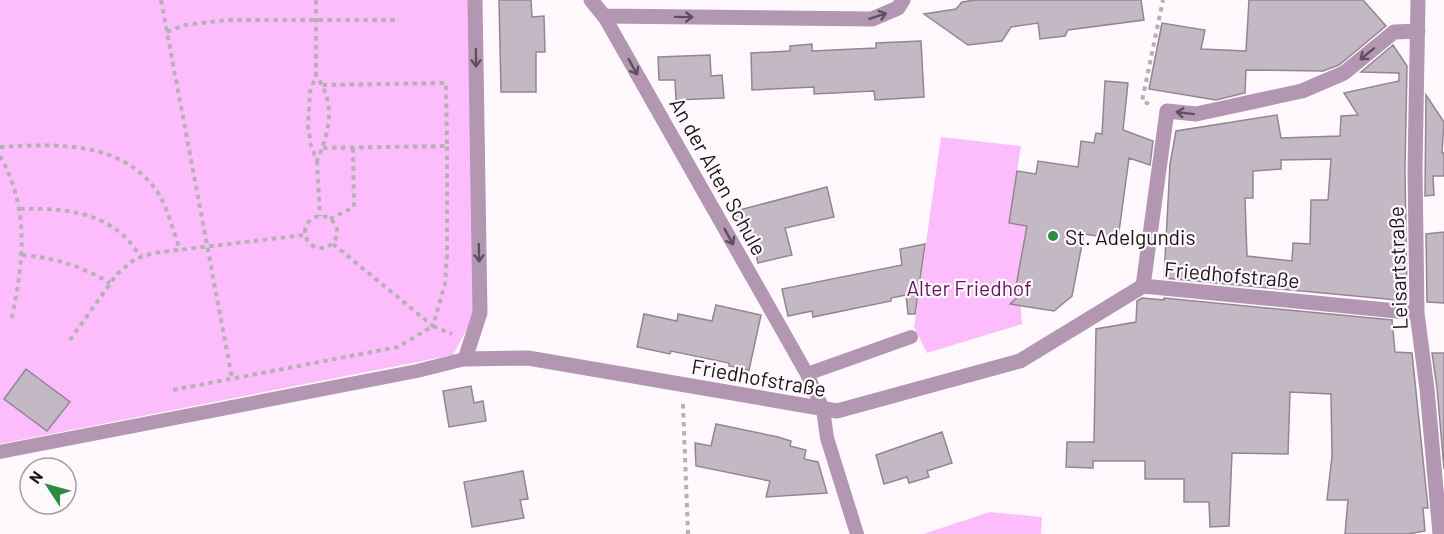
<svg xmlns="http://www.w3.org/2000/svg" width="1444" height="534" font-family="Barlow,sans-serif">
<rect width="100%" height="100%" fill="#fff9fe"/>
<!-- green -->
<path fill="#fdbdfc" d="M0,0h468l6,316 -21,39 -453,89z
M941,137l80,9 -12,77 20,3 -1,10 -4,1 4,1c-8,19 -8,64 -6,86l-95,29 -13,-26z
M990,512l52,5 -1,17h-118z"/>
<!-- building -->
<path fill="#c4b8c4" stroke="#928692" stroke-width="1.5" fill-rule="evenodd" d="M499,0h32l1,17 12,-1 1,36h-9v40h-35z
M975,0h166l3,20 -76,10 -3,6 -25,3 -2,-16 -27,4 -9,14 -34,4 -44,-31 32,-5 6,-7z
M1249,0h114l23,26 -47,39 -16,6 -77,-1 -1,23 -29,7 -67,-11 13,-66 43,7 -4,19 45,2z
M921,41l3,56 -49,3 -1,-9 -60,3v-7l-62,3 -1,-37 39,-2v-5l22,-2v7l64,-3v-5z
M1393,45l14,21 -2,103 2,132 -243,-23 6,-114 6,-33 101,-16 4,23 59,-2 1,-20 17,-1 -14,-22 55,-12v-8l-38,-1zM1331,159l-3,41h-17l-1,44 -17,-1 -1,18 -45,-5 -2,-58h8v-27l28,-2v-9z
M710,55l1,21 11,-1 2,23 -48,2 -1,-20h-16l-1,-23z
M1105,81l23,2 -5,47 30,11 -3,24 -21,-7 -11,81 -34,-5 -12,62 -18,15 -44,-7 12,-11 -6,-7 11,-60 -18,-3 8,-52 19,3 2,-13 40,6 3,-26 13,2 2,-10 6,1z
M1426,95l18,27 -2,31h2v23h-11l1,19 -9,1z
M827,187l7,30 -49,11 7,27 -34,8 -7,-27 -5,1 -14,-25z
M1444,232v71l-17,-1 -1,-68z
M925,244l-10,70h-7l-2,-19 -15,3v3l-78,16 -1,-6 -24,5 -6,-27 120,-24 -2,-16z
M1142,298l22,2v-2l228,22 3,32 17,1 16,155h-5l2,23 -17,3h-63l3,-34h-21l5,-44 -1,-62 -41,-2 -2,62 -56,-1 -3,73 -19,1 -1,-25h-25v-23h-39v-18h-52v7l-27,-1 1,-25h27l2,-113 40,-7 1,-21z
M716,305l45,10 -12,55 -20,-4v-3l-58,-12 -1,3 -33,-7 7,-33 33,7 1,-7 34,7z
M1432,353h12v116l-7,-81z
M26,369l44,33 -23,29 -43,-32z
M471,386l3,17 9,-2 3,20 -37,6 -6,-36z
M716,424l62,13 13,4 -1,5 16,4 -2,9 14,3 9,31 -61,4 4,-16 -74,-15 -1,-23 16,3z
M942,432l10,31 -25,8 2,6 -20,6 -2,-6 -23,7 -8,-29z
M523,471l5,28 -8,1 4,18 -52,9 -8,-45z"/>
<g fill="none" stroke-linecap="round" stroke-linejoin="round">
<!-- path -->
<path stroke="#b7b1b6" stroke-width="4" stroke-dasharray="4.5 4.5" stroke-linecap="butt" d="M161,0l71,378
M316,0v75l-6,17 -2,34 3,20 6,15c13,-31 19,-57 -1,-86
M167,32l18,-7 42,-5h168
M1149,104l-7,-3 21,-101
M0,147c55,-3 120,-7 156,43 12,17 17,41 24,60
M323,148l124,-2 -1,-63 -123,2
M0,156c31,55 23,107 11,166
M317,161l3,55
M20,209c36,-1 74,1 103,26 7,6 12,15 19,21
M305 232a16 16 0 1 1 32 0a16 16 0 1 1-32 0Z
M330,219l24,-12 -1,-59
M333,244l100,82 12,-42 2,-28v-110
M22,255c33,3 59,11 88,28
M70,340l47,-66 18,-15 18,-6 151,-18
M173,390l225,-43 35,-21 19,8
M683,404l5,130"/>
<!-- lane -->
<path stroke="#b396b2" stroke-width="14" d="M604,16l203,358
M0,452l417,-81 48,-12
M857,534l-30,-96 -4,-29 -16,-35 104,-37"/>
<!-- street -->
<path stroke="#b396b2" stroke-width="15" d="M475,0l5,313 -15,46 63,-1 309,53 183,-50 123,-75 274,27
M591,0l13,16 268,3 26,-11 5,-8
M1418,0l-3,169 2,144 10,76 13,145
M1143,286l24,-175 29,3 106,-23 42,-18 50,-41 24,-1"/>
</g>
<!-- one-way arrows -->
<defs><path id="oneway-shaft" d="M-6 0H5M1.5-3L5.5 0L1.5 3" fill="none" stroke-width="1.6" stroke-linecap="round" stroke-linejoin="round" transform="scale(1.5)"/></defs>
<g stroke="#5e4f5e">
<use href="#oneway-shaft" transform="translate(878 16) rotate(-19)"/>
<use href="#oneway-shaft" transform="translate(684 17) rotate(1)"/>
<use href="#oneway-shaft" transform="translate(1367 54) rotate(141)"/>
<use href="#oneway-shaft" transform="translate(476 58) rotate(89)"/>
<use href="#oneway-shaft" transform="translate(633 67) rotate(61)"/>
<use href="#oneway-shaft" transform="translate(1185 113) rotate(-173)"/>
<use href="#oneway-shaft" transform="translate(729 237) rotate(61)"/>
<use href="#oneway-shaft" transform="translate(479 253) rotate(89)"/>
</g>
<!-- markers -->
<circle fill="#2c8d41" stroke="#fff9fe" stroke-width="2" cx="1053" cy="236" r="6"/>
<g text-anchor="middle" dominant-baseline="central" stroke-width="4.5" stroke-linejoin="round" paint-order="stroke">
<!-- street labels -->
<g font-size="21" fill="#191519" stroke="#fff9fe">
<text transform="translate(719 176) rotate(61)">An der Alten Schule</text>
<text transform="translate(1397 268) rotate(-92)">Leisartstraße</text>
<text transform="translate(1232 274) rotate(5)">Friedhofstraße</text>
<text transform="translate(759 377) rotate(10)">Friedhofstraße</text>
</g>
<!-- poi labels -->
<g font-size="21" fill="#191519" stroke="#fff9fe" text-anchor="start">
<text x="1065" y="236">St. Adelgundis</text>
</g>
<!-- park labels -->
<g font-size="21" fill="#651566" stroke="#fff9fe">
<text x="969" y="287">Alter Friedhof</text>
</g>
</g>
<!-- north arrow -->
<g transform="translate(48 486) rotate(306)"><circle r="28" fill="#fff9fe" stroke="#a39ea2" stroke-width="1.5"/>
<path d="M0-4.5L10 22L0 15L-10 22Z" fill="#2c8d41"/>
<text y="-9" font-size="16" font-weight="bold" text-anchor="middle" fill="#191519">N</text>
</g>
</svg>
